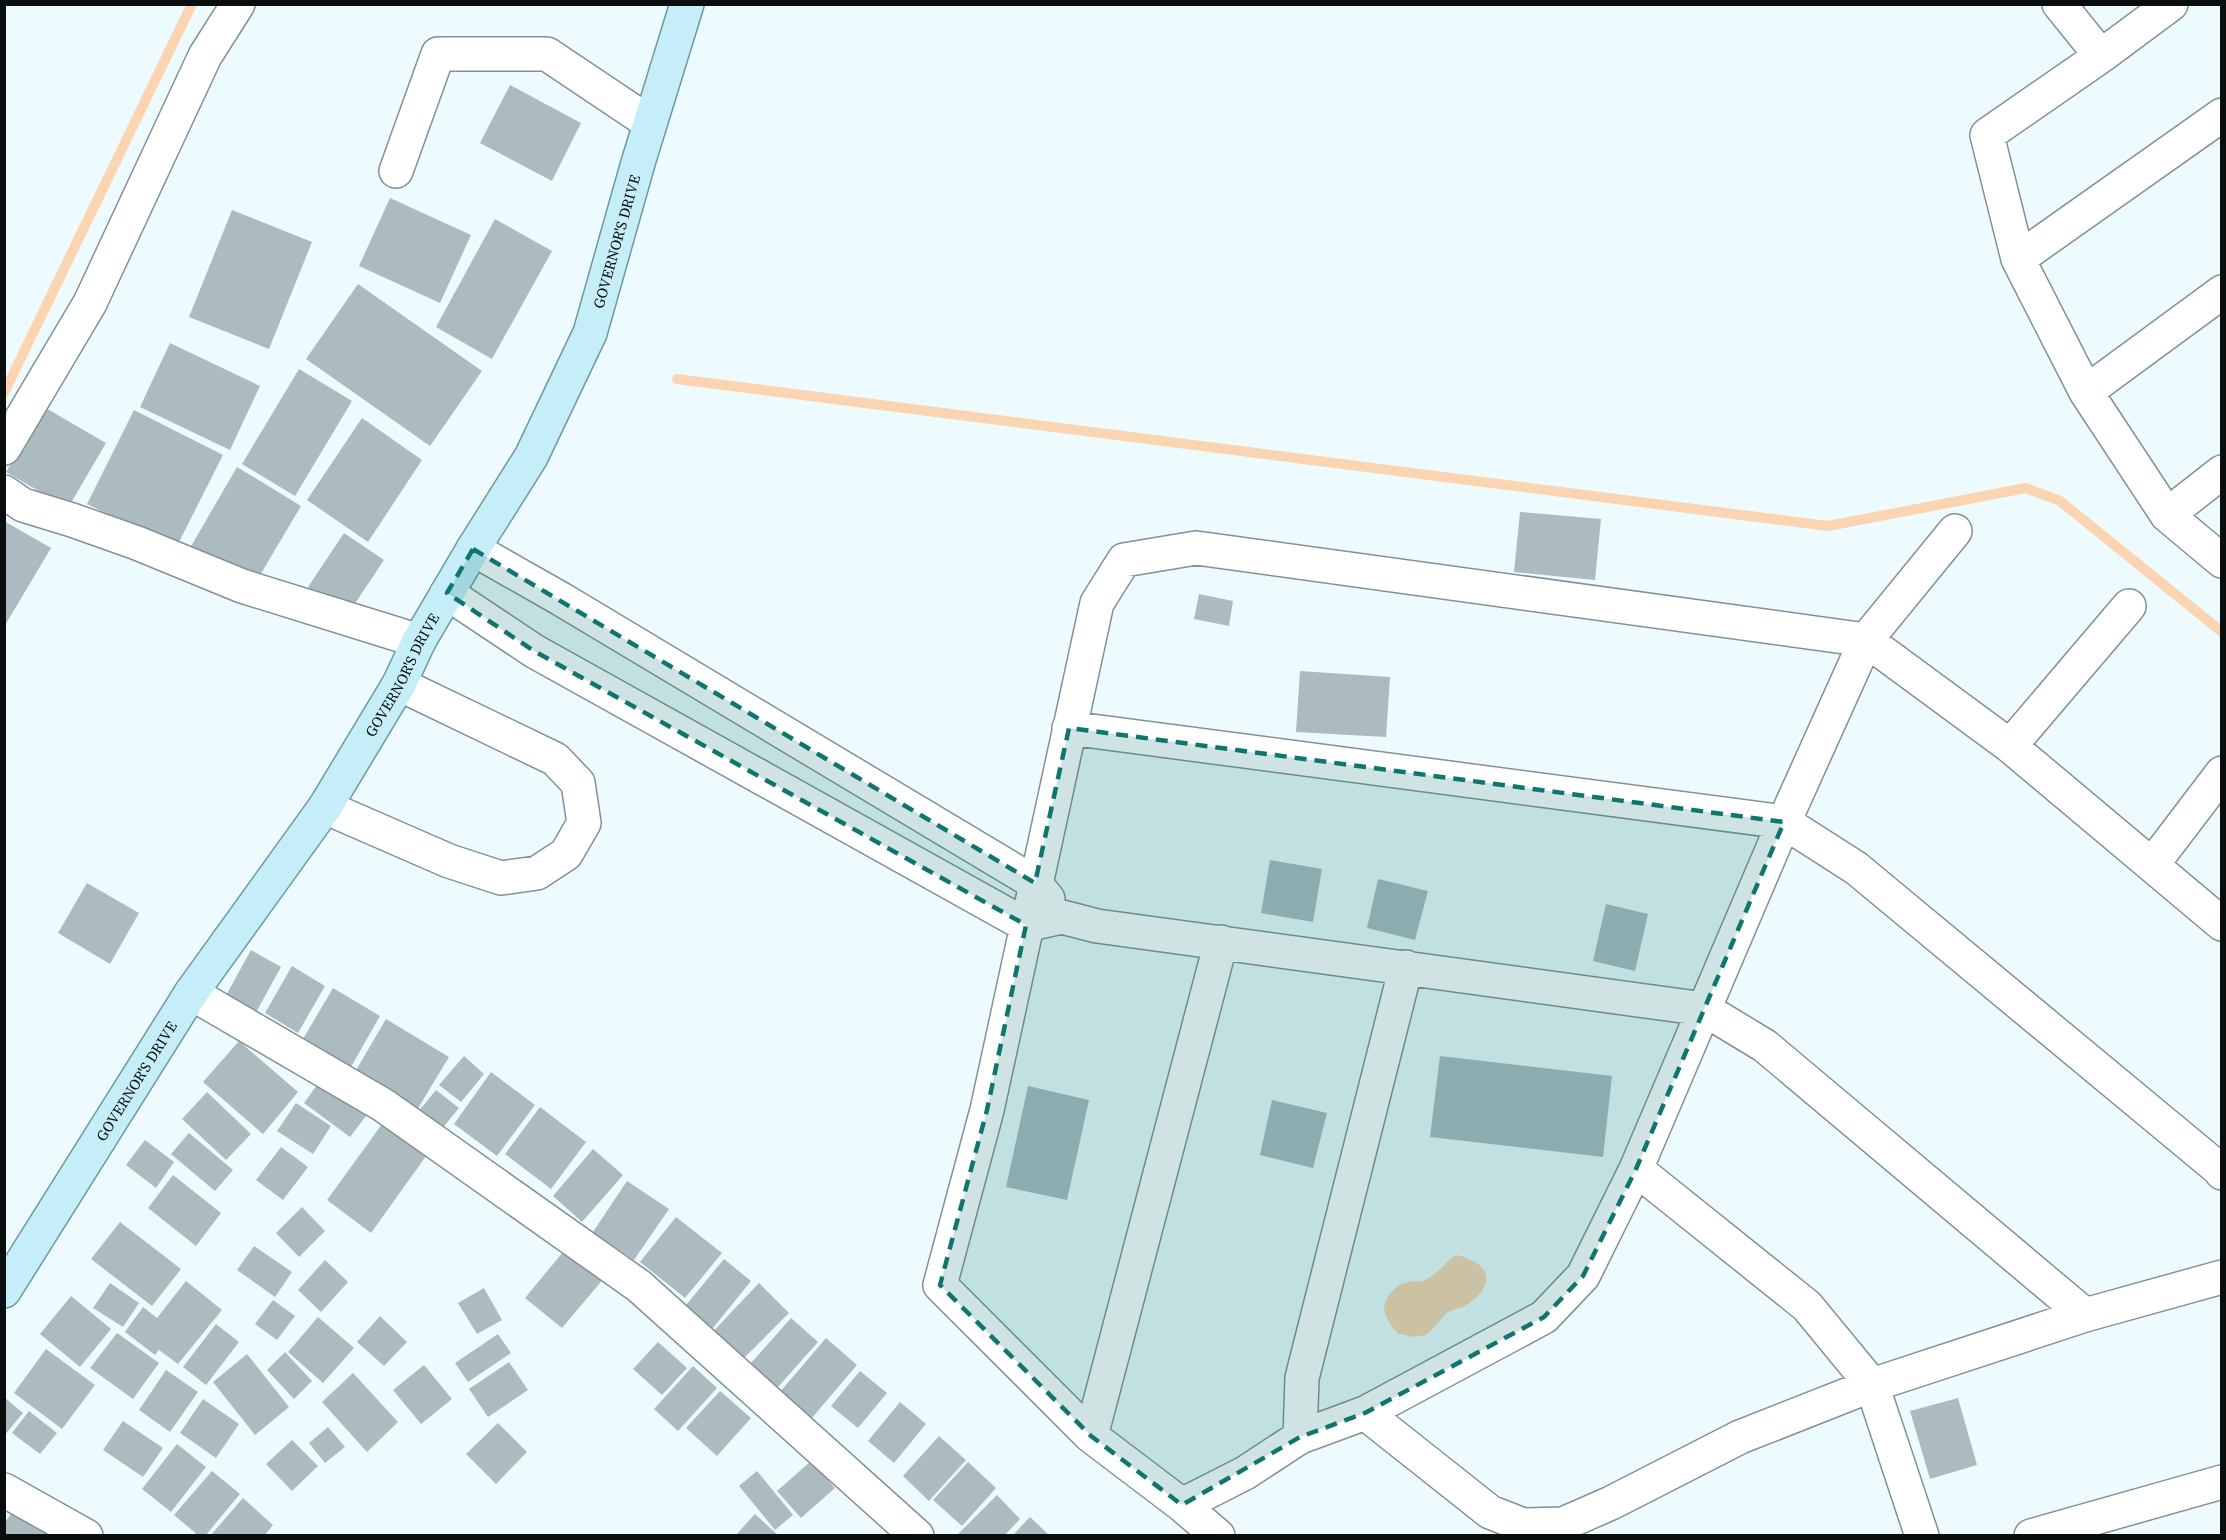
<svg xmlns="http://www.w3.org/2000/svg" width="2226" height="1540" font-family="'Source Serif 4',serif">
<rect width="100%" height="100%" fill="#eefbfe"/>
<!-- water -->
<path fill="#fbd4b1" d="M1456,1255c33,7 42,28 12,49 -6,5 -15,4 -21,9 -7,6 -14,19 -23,22 -9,4 -19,0 -27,-2 -5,-7 -13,-16 -13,-25 2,-13 12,-24 25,-26 6,-2 12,1 18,-3 12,-6 18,-17 29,-24z"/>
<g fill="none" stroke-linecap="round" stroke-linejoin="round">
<!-- stream -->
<path stroke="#fbd4b1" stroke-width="10" d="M677,379l1151,147 198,-38 34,13 162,131
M4,393l188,-389"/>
</g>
<!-- building -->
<path fill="#acbbc0" d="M510,85l71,38 -29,58 -72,-38z
M390,198l81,37 -31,68 -81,-37z
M232,210l80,32 -43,107 -80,-32z
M495,219l57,32 -60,108 -56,-32z
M358,284l124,87 -52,75 -124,-87z
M170,343l90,43 -30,64 -90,-43z
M299,369l53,32 -57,95 -53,-32z
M44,407l62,36 -38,65 -62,-36z
M134,410l89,45 -47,93 -89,-44z
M362,418l60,42 -54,82 -61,-42z
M237,467l64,39 -48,81 -63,-39z
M1520,512l81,7 -6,61 -81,-8z
M4,521l47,27 -47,79z
M344,533l40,27 -36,54 -40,-27z
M1199,594l34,7 -4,25 -35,-7z
M1300,671l90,6 -4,60 -90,-5z
M1270,860l52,9 -9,53 -52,-9z
M1378,879l50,12 -13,49 -48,-12z
M87,883l52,30 -29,51 -52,-31z
M1606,904l42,10 -13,57 -42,-10z
M251,950l30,17 -27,49 -30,-17z
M292,966l33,20 -27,47 -33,-20z
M333,988l47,28 -32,56 -48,-28z
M386,1019l63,38 -32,53 -62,-38z
M239,1041l59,51 -35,42 -60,-52z
M464,1056l20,18 -23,28 -22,-17z
M1440,1056l172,20 -9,81 -173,-20z
M491,1072l44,33 -38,51 -43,-32z
M322,1078l47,34 -19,25 -46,-34z
M1028,1086l61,14 -22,100 -61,-13z
M436,1090l23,18 -19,23 -23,-18z
M207,1092l44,42 -25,26 -44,-41z
M1272,1100l55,13 -14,55 -53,-13z
M296,1103l35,23 -18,28 -36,-23z
M540,1107l46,35 -35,47 -46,-35z
M385,1120l44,32 -58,81 -44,-33z
M189,1133l44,37 -18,21 -44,-37z
M145,1140l29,22 -18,26 -30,-23z
M281,1147l27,20 -25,33 -27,-20z
M593,1149l30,26 -41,47 -29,-26z
M173,1175l48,38 -25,33 -48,-38z
M627,1181l42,28 -35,51 -41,-28z
M302,1207l23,24 -26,26 -23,-24z
M676,1217l46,36 -37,45 -45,-36z
M120,1222l61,47 -29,37 -61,-47z
M254,1246l38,26 -17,25 -38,-27z
M568,1246l37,31 -43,51 -37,-30z
M724,1259l27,22 -46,57 -28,-22z
M325,1260l23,22 -27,30 -23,-22z
M186,1281l36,29 -44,54 -19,-14 -4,5 -30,-23 18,-25 14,11z
M110,1283l29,20 -16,24 -30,-19z
M759,1283l30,30 -53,53 -31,-26z
M484,1288l18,32 -25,14 -19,-31z
M71,1296l40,33 -31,38 -40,-33z
M273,1300l22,16 -18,24 -22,-16z
M380,1316l27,26 -23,24 -27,-24z
M318,1317l36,31 -31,35 -35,-31z
M791,1318l27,24 -48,54 -27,-24z
M216,1324l23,18 -33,43 -23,-18z
M117,1333l42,30 -26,36 -43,-31z
M498,1334l13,19 -43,29 -13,-19z
M826,1338l31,27 -46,54 -31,-27z
M658,1342l29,26 -25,27 -29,-26z
M46,1349l49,36 -33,44 -48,-36z
M285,1352l27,29 -18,18 -27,-29z
M247,1354l42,53 -34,28 -42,-53z
M509,1362l19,28 -40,27 -19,-28z
M424,1365l28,34 -31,25 -28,-34z
M693,1366l24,22 -39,43 -24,-22z
M166,1370l32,22 -28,40 -31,-22z
M860,1371l27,22 -29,35 -27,-22z
M353,1373l45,49 -31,30 -45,-50z
M720,1391l31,27 -34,38 -31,-28z
M4,1397l19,16 -19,23z
M1958,1398l19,67 -47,14 -20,-68z
M203,1399l36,25 -23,34 -36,-25z
M900,1402l26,22 -32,39 -26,-22z
M29,1411l28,22 -17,21 -28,-21z
M123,1421l40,27 -20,29 -40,-27z
M498,1423l29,29 -31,32 -30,-30z
M328,1427l17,20 -20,16 -16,-20z
M939,1436l27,24 -37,41 -26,-25z
M292,1440l26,26 -26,25 -26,-27z
M177,1444l29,23 -35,45 -29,-23z
M811,1461l24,27 -34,30 -24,-27z
M968,1462l28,26 -34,38 -29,-26z
M212,1471l28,23 -35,42h-6l-25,-21z
M757,1471l36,44 -18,15 -36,-44z
M997,1495l23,24 -16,17h-48z
M243,1498l30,27 -9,11h-54z
M16,1506l48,30h-60v-12z
M755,1514l24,22h-44z
M1030,1517l20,19h-38z"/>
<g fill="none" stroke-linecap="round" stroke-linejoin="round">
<!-- minor casing -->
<g stroke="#839196" stroke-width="36">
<path id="minor" d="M2059,4l42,52
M2171,4l-70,52 -114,79 31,124 68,133 81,123 55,46
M396,171l42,-117h109l103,69
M2018,259l204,-144
M2086,392l136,-100
M4,448l86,-145 115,-247 33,-52
M4,492l19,13 49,15 65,23 105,43 177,55
M2167,515l55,-43
M473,549l88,50 474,284 13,16
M447,593l87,58 492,274 36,-8 35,9 607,83 61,37 320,269
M1069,728l715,94 72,46 363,301 3,4
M2010,746l119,-140
M325,807l124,54 52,17 36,-5 29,-19 18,-31 -6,-40 -23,-24 -156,-75
M2152,865l70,-92
M191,993l192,112 256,181 278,250
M1636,1169l171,137 65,79 50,151
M1365,1413l125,99 33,13 40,-1 48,-21 129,-66 132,-52 213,-70 137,-38
M1091,1436l130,-494
M1300,1437l2,-59 104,-411
M4,1490l82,46
M1182,1505l63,-32 55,-36 65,-24 179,-96 39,-41 53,-107 148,-347 82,-182 89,-109
M1218,1536l-36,-31 -91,-69 -151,-151 47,-175 110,-507 27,-43 72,-12 670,92 144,106 212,178
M2031,1536l191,-54"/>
</g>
<!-- major casing -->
<g stroke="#6b98a4" stroke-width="36">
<g id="major">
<path id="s1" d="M4,1291l187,-298 134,-186 74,-123 20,-43 54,-92 58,-92 59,-124 48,-170 49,-159"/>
</g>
</g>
<!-- minor -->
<use href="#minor" stroke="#fff" stroke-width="33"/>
<!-- major -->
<use href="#major" stroke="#c6eef9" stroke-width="33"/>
</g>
<!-- marked area -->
<path fill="#0f766e" fill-opacity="0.2" stroke="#0f766e" stroke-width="4.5" stroke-dasharray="12 8" stroke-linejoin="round" d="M473,549l562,334 34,-155 715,94 -148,347 -53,107 -39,41 -179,96 -65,24 -118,68 -91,-69 -151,-151 47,-175 39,-185 -492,-274 -87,-58z"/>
<g text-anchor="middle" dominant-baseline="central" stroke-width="5" stroke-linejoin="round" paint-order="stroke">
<!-- street labels -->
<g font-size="15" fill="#080d0e" stroke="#eefbfe">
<text stroke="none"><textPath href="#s1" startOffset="1220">GOVERNOR'S DRIVE</textPath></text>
<text stroke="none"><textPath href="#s1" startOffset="734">GOVERNOR'S DRIVE</textPath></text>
<text stroke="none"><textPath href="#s1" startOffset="248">GOVERNOR'S DRIVE</textPath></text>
</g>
</g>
<!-- border -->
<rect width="2226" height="1540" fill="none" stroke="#080d0e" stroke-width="12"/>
</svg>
